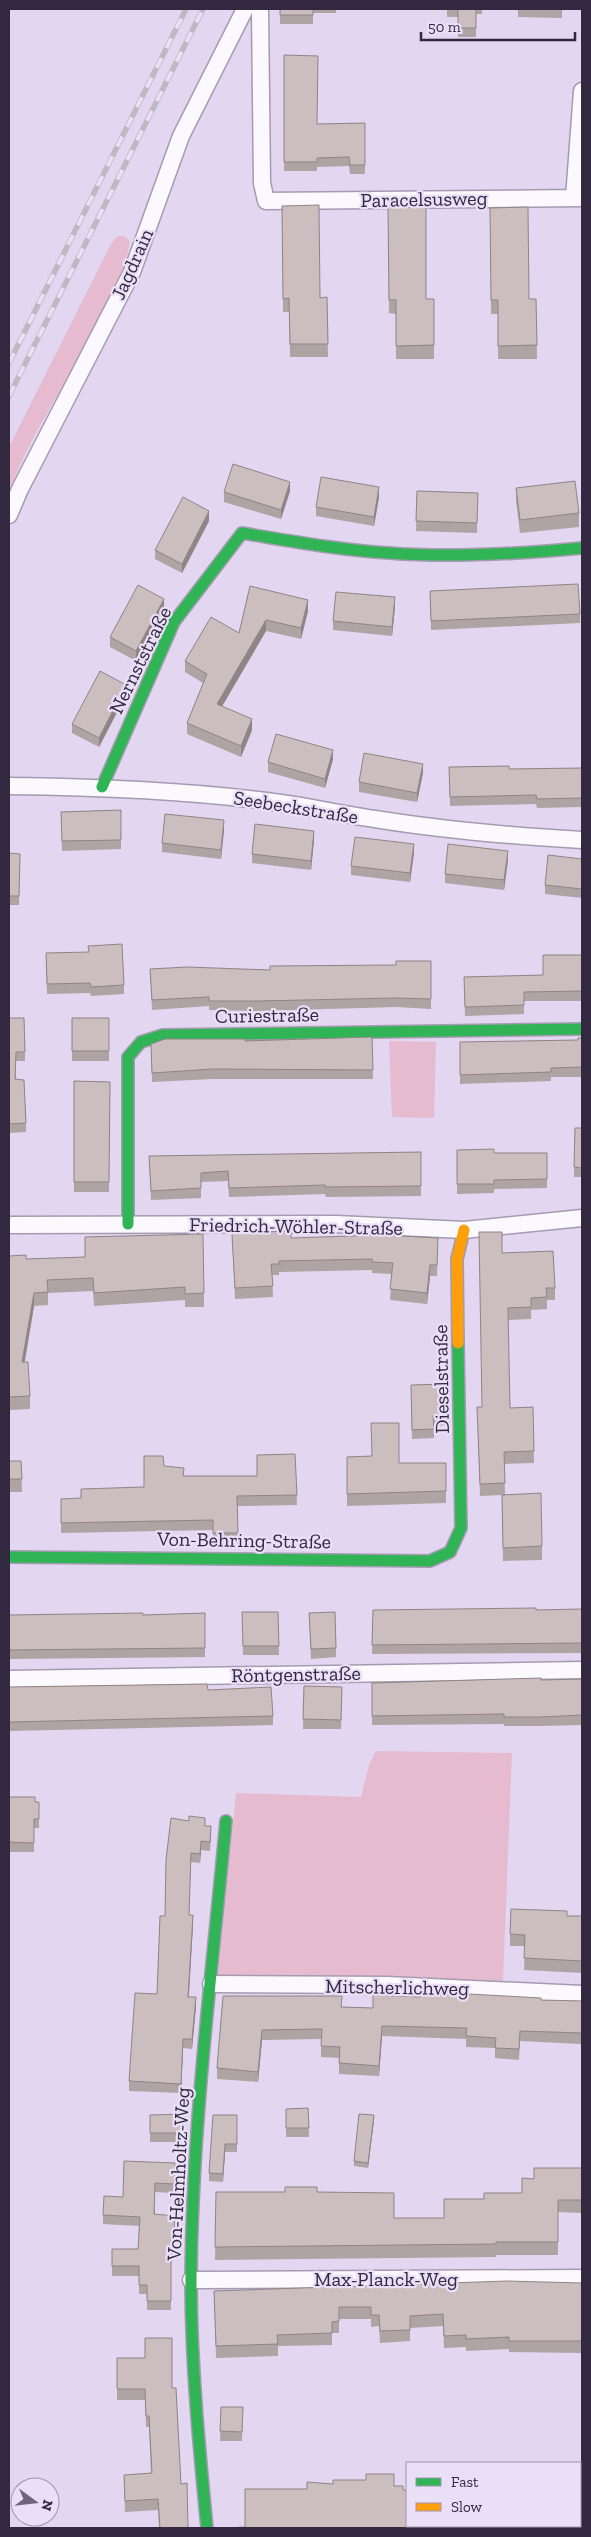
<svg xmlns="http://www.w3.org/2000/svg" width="591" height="2537" font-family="'Zilla Slab',serif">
<rect width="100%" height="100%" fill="#e2d6f0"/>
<!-- green -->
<path fill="#e6bbcf" d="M118,236h6l5,4c4,34 -80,166 -99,205 -8,14 -14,30 -21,45v-43l103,-205z
M389,1041l47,1 -2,76 -42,-1z
M376,1751l136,2 -9,228 -285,-5 18,-183 125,4 8,-32z"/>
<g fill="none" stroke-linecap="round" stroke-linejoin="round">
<!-- street casing -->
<g stroke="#a49bb0" stroke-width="19">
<path id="street" d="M260,9l2,174 4,18 316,-3
M574,198l8,-107
M9,515l11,-26 112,-217 49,-136 64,-127
M9,786c86,1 172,4 257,15 37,4 72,13 109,18 68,11 138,17 207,21
M9,1225l327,-1 128,6 118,-12
M9,1679l573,-9
M211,1984l176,1 195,9
M191,2280l391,-2"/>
</g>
<!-- fast casing -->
<g stroke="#a49bb0" stroke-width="14">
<path id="fast" d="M102,787l72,-165 68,-89c49,8 97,17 147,20 64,5 129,1 193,-5
M128,1224v-167l13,-15 22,-7 419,-6
M9,1557l421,4 20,-9 11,-24 -3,-185
M207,2528c-8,-82 -16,-166 -16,-248 1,-153 21,-307 35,-459"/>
</g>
<!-- slow casing -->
<g stroke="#a49bb0" stroke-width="14">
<path id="slow" d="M458,1343l-1,-84 7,-29"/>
</g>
<!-- street -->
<use href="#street" stroke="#fbf9fd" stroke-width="16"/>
<!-- fast -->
<use href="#fast" stroke="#30b455" stroke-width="11"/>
<!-- slow -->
<use href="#slow" stroke="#ff9f0a" stroke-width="11"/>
<!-- rail casing -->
<g stroke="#bdb9c0" stroke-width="5.5">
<path id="rail" d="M9,363l177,-354
M9,396l194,-387"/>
</g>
<!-- rail -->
<use href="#rail" stroke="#e9dff7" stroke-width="4" stroke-dasharray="11" stroke-linecap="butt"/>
</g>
<!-- wall -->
<path fill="#afa3a4" d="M280,9h56v4h-23v11h-33z
M447,9h35v5h-6v23h-18v-20h-11z
M518,9h44v9l-44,-1z
M284,55l33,69 48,-1v51h-15l-1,-8 -32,1v4h-33z
M282,206l38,92 7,-1 1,60h-38l-1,-45h-6z
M388,207l38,92h8v60h-38v-45l-7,-1z
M490,208l39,91h7l1,60h-39v-45h-7z
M516,488l63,25v14l-59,6 -4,-32z
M290,491l-9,28 -57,-17v-10z
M417,491l61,2 -1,40 -61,-2z
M379,497l-5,29 -58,-10v-9z
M209,521l-27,52 -27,-14v-9z
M250,586l58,25 -7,28 -35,-8 -44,75 30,24 -11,27 -54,-23v-11l16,-40 -18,-11v-11l54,-28z
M430,591l150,23v9l-149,7z
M395,607l-3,29 -59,-6v-9z
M164,608l-28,53 -26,-14v-10z
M126,695l-27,52 -27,-14v-9z
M333,759l-8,29 -57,-16v-10z
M449,767l60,2 73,-1v39l-45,1 -1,-4 -86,2z
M423,773l-6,29 -58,-10v-10z
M121,810v39l-59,2 -1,-39z
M224,830l-3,29 -59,-7v-9z
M314,840l-3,30 -59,-7v-9z
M9,853l11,1 -1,51h-10z
M414,853l-4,29 -59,-7v-9z
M582,859v39l-37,-4v-9z
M508,860l-4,30 -59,-7v-9z
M46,953l78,32v9l-33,2 -1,-3 -43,1z
M582,955v46h-58v13l-59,2 -1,-39 79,-2z
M431,961v48l-35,-2 -138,4 -49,-1v-4l-57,4 -2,-41 120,1 126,-5z
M9,1018h15l1,43h-9v18l10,44v9l-17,1z
M72,1018h37v43h-37z
M372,1037l1,42h-160l-61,3 -1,-38z
M582,1038v39h-31v4l-91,3v-42l118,-2z
M74,1081l36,1 -1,110h-35z
M575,1128h7v49h-8z
M457,1150l37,3h53v35l-53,1v4l-37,1z
M421,1152v44l-95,1 -1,-3 -96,3 -1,-16 -27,1v16l-50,2 -2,-44z
M232,1235l59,3 147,11 -1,27h-7l-3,28 -37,-4 2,-26 -20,-1v-3l-93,2v3h-7l1,22 -38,2z
M85,1237l119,56v14h-19v-7l-91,6 -1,-15 -45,2v12l-14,1 -9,56 5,34v13l-21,1v-154l17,3 59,-2z
M502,1253l53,35v12h-8v9l-16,1v9l-23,1 2,88 23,-1 1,56 -30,1 1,30 37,52v14l-39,1 -1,-66 -22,1 -3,-89h5z
M445,1384l1,41 -12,1v12l-22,1 -1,-54z
M295,1454l2,51 -60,1 1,37 -25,1v-14l-152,3v-34l20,-1 63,-11 20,-21 20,10h73z
M371,1456l28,7h47v40l-99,3v-49z
M9,1461h12l1,31h-13z
M582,1609v44l-210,1 1,-44h163z
M242,1612h36l1,43h-36z
M205,1613v44l-196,2v-44h134z
M309,1613l27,35v9l-25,2z
M582,1679v46l-41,1h-37v-2l-132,1v-42z
M304,1686l38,1 -1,42h-38z
M9,1687l199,3 65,26v9l-264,6z
M9,1797l30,5v26h-5v24h-25z
M189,1821l16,5 6,10 -1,15 -9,-1 -1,13 -9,-1 -2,53 4,9 -4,73 7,9 -4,43 -9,-1 -2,45 -52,-2v-10l28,-87 8,-78z
M567,1916h15v57l-58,-3 1,-24h-15v-12z
M223,1996l119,11 31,1 47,-11 162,4v43l-62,-3 -1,19 -24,-2v-10l-29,-1v-8l-84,-3 -3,40 -40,-2v-16l-18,-1v-18l-59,1 -4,42 -41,-3v-11z
M308,2108l1,29h-23v-28z
M150,2115l35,9 -1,18h-34z
M237,2115v37h-12l-2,30 -14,-1v-8z
M374,2120l-6,48 -14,-2v-5z
M582,2168v45l-24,-1v43h-62v2l-281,3 1,-68h101l77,26h50l40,-19 38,-6 12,-14z
M175,2173l-1,20 -19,-1v22l20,11 -1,18h-3v67h-24v-16h-8v-18h-27v-27h26l1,-23 -36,-2v-9l20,-18z
M582,2283v70l-73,-1v-3l-43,2v-4l-22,1 -1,-22 -33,2v13l-30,2 -1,-17 -8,1v-8h-32v14h-7v12l-54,1v10l-62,2 -2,-67z
M117,2358l55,30 9,96 7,44h-29l-1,-18 -33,2 -1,-37 27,-2 -2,-46h-3l-1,-27h-28z
M221,2407h22l-1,34h-22z
M580,2489h2v39h-83v-2h81z"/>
<!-- shaded-wall -->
<path fill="#8f8486" d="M290,482v9l-9,28v-9z
M379,487v10l-5,29v-9z
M209,511v10l-27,52v-9z
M395,597v10l-3,29v-9z
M164,599v9l-28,53v-10z
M308,600v11l-7,28v-11z
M266,620v11l-49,84v-11z
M126,685v10l-27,52v-9z
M252,719v11l-11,27v-11z
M333,750v9l-8,29v-9z
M423,764v9l-6,29v-9z
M224,820v10l-3,29v-9z
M314,831v9l-3,30v-9z
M414,844v9l-4,29v-9z
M508,851v9l-4,30v-10z
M430,1265v11l-3,28v-11z
M34,1293v13l-12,69v-13z
M201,1841v9l-1,13v-9z
M193,1915v9l-5,82v-9z
M196,1997v9l-4,43v-10z
M382,2026v10l-3,40v-10z
M262,2030v10l-4,42v-10z
M183,2039v9l-2,45v-9z
M374,2115v5l-6,48v-5z
M225,2144v8l-2,30v-8z"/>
<!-- building -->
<path fill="#ccbdbf" stroke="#8f8486" d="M280,9h33v6h-33z
M458,9h18v19h-18z
M284,55l34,1 -1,68 48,-1v42h-15l-1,-8 -32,1v4h-33z
M319,205l1,93 7,-1 1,47h-38l-1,-46 -6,1 -1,-93z
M388,207h38v92h8v46l-38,1v-46h-7z
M528,207l1,92h7l1,46 -39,1v-46h-7l-1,-92z
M233,464l57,18 -9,28 -57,-18z
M321,477l58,10 -5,30 -58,-10z
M575,481l4,32 -59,7 -4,-32z
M417,491l61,2 -1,30 -61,-2z
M183,497l26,14 -27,53 -27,-14z
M578,584l2,30 -149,7 -1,-30z
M138,585l26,14 -28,52 -26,-14z
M250,586l58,14 -7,28 -35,-8 -49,84 35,15 -11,27 -54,-23 20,-49 -22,-13 26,-44 28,16z
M336,592l59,5 -3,30 -59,-6z
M100,671l26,14 -27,53 -27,-14z
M276,734l57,16 -8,29 -57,-17z
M364,753l59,11 -6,29 -58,-11z
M509,766v3l73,-1v30l-45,1 -1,-4 -86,2 -1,-30z
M121,810v30l-59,1 -1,-29z
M165,814l59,6 -3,30 -59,-7z
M255,824l59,7 -3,30 -59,-7z
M355,837l59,7 -4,29 -59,-7z
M448,844l60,7 -4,29 -59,-6z
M9,853l11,1 -1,42h-10z
M548,855l34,4v30l-37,-4z
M122,944l2,41 -33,2 -1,-4 -43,1 -1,-31 43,-1 -1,-6z
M543,955h39v36l-58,1v13l-59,2 -1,-30 79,-2z
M396,961h35v38l-35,-1 -138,3h-49v-4l-57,3 -2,-31 37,-2 83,3v-4l126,-1z
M9,1018h15l1,34h-9l-1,27 9,1 2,43 -17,1z
M72,1018h37v33h-37z
M372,1037l1,33 -160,-1 -61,4 -1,-29 14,-5h80v2z
M578,1038h4v29l-31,1v4l-91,3v-33l118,-2z
M74,1081l36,1 -1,100h-35z
M575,1128h7v40l-8,-1z
M494,1149v4h53v26l-53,1v4h-37v-34z
M421,1152v34l-95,1 -1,-2 -96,3 -1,-17 -27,2v15l-50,3 -2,-35z
M291,1231v7l92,-3 55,3 -1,27h-7l-3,28 -37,-4 3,-26 -21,-1v-3l-93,2v3h-8l2,22 -38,2 -3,-53 1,-2z
M479,1232h23v21l51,-2 2,37h-9l1,9 -16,1v9l-23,1 2,100 23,-1 1,44 -30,1 1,31 -25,1 -3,-77h5z
M203,1234l1,59 -19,1v-7l-91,6 -1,-15 -46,2 1,12 -14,1 -12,69h6l2,34 -21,1v-141l17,-1v4l59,-2v-20z
M445,1384l1,32h-13l1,13 -22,1 -1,-45z
M371,1423h28v40h47v28l-99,3v-37l25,-1z
M295,1454l2,41 -60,1 1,37h-25v-13l-152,3v-24l20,-1v-9l63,-2v-31h19l1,10 20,2 -1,8h74v-21z
M9,1461h12l1,18h-13z
M541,1493l1,53 -39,2 -1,-53z
M536,1608v2l46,-1v34l-210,2 1,-35z
M242,1612h36l1,34h-36z
M335,1612l1,36 -25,1 -2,-36z
M143,1613v2l62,-2v35l-196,2v-35z
M541,1678v2l41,-1v36l-41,2h-37v-3l-132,2v-33z
M207,1684l1,6 63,-3 2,29 -264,6v-35z
M304,1686l38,1 -1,33 -38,-1z
M9,1797h26v5h4v17h-5v24l-25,-1z
M189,1816l16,2v8h6l-1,16 -9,-1 -1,13 -9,-1 -2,62h4l-5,82h8l-4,42h-9l-2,45 -52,-3 6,-88 22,1 3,-78h5l1,-56 5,-42 18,3z
M511,1909l56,2v5h15v45l-58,-3 1,-23 -15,-1z
M420,1993l49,3v-2l72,4v2l41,1v32l-62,-2 -1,18 -24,-1 1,-10 -30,-2 1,-8 -85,-2 -3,40 -40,-3 1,-16 -19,-1 1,-17 -60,1 -4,42 -41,-4 6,-72h119l-1,11 32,1v-13l47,2z
M308,2108l1,20h-23v-19z
M185,2114l-1,19h-34v-18z
M359,2114l15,1 -6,48 -14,-2z
M213,2115h24v29h-12l-2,30 -14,-1z
M124,2161l51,2 -1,21 -19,-1 -1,31 21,2 -1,18h-3v67h-24v-16h-8v-19h-27v-17h26l2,-32 -37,-2 1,-19 19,1z
M534,2168h48v32h-24v42h-62v2l-281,3 1,-55h69v-5h32v5l77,1v25h50v-19h40v-6h38v-15l12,1z
M507,2281l75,2v58h-73v-4l-43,2v-4l-22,1 -1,-22 -33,2v14l-30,1 -1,-16h-8v-8h-32v14l-7,1v11l-55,2 1,9 -62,2 -2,-55z
M145,2338h27v50h4l5,96 6,-1 1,45h-28l-2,-29 -33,2 -1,-26 28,-2 -3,-57h-3l-1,-27h-28v-31h28z
M221,2407h22l-1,25 -22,-1z
M366,2474h28v12h9v4h4v36h57v2h-237l18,-1v-38h62v-7l26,2v-4h33z
M580,2489h2v26h-2z
M499,2526h68v1h-13v1h-55z"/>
<g text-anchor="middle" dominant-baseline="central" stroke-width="4.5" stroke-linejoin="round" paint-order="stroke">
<!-- street labels -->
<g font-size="20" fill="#32283f" stroke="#e9dff7">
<text transform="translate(424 199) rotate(-1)">Paracelsusweg</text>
<text transform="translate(132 264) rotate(-66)">Jagdrain</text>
<text transform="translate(140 660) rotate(-64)">Nernststraße</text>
<text transform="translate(296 807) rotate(9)">Seebeckstraße</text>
<text transform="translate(267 1015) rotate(-1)">Curiestraße</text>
<text transform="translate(296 1226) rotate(1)">Friedrich-Wöhler-Straße</text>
<text transform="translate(441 1379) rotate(-91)">Dieselstraße</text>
<text transform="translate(244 1540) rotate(1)">Von-Behring-Straße</text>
<text transform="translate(296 1674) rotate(-1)">Röntgenstraße</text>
<text transform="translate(397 1987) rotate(1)">Mitscherlichweg</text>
<text transform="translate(178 2174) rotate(-87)">Von-Helmholtz-Weg</text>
<text x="386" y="2279">Max-Planck-Weg</text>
</g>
</g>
<!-- border -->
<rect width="591" height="2537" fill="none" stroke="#32283f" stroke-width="20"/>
<!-- legend -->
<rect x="406" y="2462" width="175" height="65" fill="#e9dff7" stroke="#a096ad"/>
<rect x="416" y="2478" width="25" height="8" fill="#30b455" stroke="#a096ad"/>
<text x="451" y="2487" font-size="15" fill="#32283f">Fast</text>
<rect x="416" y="2503" width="25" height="8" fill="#ff9f0a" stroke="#a096ad"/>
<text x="451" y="2512" font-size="15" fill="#32283f">Slow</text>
<!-- north arrow -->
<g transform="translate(35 2502) rotate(105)"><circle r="24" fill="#e9dff7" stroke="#a096ad"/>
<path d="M0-4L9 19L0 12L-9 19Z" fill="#70657d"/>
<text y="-8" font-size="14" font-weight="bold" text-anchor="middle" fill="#32283f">N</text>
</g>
<!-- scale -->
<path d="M421 32v8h154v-8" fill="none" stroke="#32283f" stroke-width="2.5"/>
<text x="428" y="32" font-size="15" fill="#32283f" stroke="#e9dff7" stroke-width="4" paint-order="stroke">50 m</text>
</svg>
